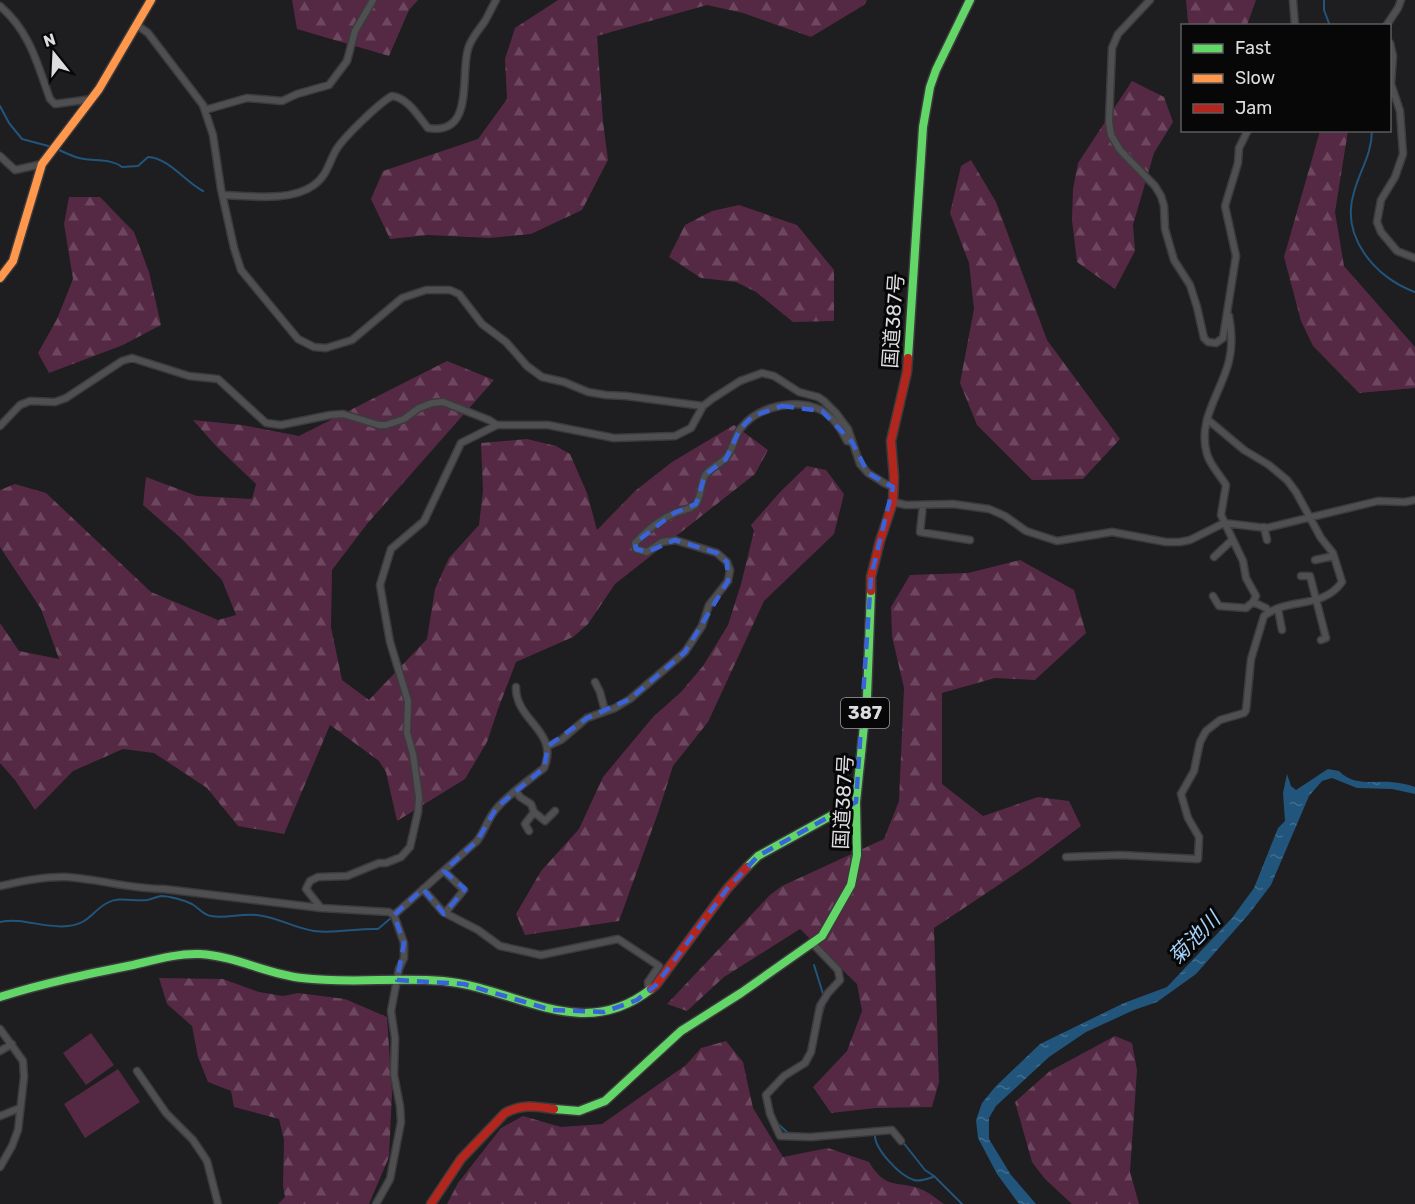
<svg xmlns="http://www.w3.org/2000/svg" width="1415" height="1204" font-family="Rubik,'Noto Sans JP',sans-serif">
<defs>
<pattern id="forest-firs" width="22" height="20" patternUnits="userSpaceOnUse" patternTransform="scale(1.5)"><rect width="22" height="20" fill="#552944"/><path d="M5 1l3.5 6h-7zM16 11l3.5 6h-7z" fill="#6d475f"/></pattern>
<pattern id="water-ripples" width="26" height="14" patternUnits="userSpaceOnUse" patternTransform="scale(1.5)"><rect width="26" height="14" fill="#21557c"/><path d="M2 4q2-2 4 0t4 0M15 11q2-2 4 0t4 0" fill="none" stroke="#416d8e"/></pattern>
</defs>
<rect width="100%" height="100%" fill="#1e1d1f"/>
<!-- forest -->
<path fill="url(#forest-firs)" d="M292,0h126l-9,10 -20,46 -92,-27z
M558,0h309l-3,5 -53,32 -68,-24 -36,-8 -110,31 6,86 5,38 -26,50 -51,24 -42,4 -61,-3 -38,4 -19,-40 12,-28 95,-32 29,-40 -2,-40 10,-31z
M1186,0h70l-9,25h-56l-3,-3z
M1132,81l32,16 9,25 -19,31 -21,72 2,26 -20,38 -38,-27 -5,-42 1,-31 5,-26z
M1320,131h28l-13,81 9,54 71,81v41l-56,5 -46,-47 -12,-25 -17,-64z
M971,160l25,42 51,138 73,99 -37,40 -51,1 -55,-55 -17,-42 14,-74 -5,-46 -19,-50 11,-47z
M69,197h31l34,35 15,40 12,53 -38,20 -74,28 -11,-20 19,-34 16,-40 -9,-55z
M739,205l58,20 37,45v51l-41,1 -37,-30 -20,-10 -35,-4 -32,-21 16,-32 27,-14z
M447,361l47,19 -127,144 -35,46 -1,57 11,53 27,20 58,-61 8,-50 14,-31 30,-33 4,-34 -2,-48 46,-4 29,7 14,8 17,39 10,37 38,-39 37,-29 62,-37 34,25 -13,24 -140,110 -27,40 -15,13 -57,25 -18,47 -11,33 -22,37 -68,42 -11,-49 -7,-11 -49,-36 -46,109 -46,-8 -31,-38 -53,-35 -31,-4 -50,22 -38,39 -20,-30 -15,-17v-140l19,28 40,8 -18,-50 -41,-62v-57l15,-6 31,9 105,99 67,28 18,-5 -14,-35 -40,-41 -39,-34 3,-28 51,19 55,3 4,-15 -40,-38 -23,-26 49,5 57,11z
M807,466l19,4 18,24 -10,40 -70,67 -56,121 -35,44 -15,47 -39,108 -94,14 -9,-21 25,-43 38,-42 24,-52 50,-60 28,-25 22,-26 25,-41 13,-41 13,-53 -3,-6 30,-34z
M1020,560l54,30 12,43 -51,47 -40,-2 -53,15v91l41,32 55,-19 31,4 12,25 -51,38 -96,64 5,154 -7,25 -56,1 -45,5 -18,-26 34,-36 15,-40 -5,-27 -57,-55 -76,48 -37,34 -20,-7 103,-109 12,-9 102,-47 15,-38 5,-113 -12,-52 -1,-29 19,-32 58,-2z
M159,978l64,1 36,13 24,4 15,-3 47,6 42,18 5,76 -3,64 -20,47h-91l7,-7 -2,-11 1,-46 -5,-21 -45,-12 -3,-16 -23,-9 -10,-25 -6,-31 -25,-22z
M1115,1036l17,7 5,27 -7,102 9,32h-67l-27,-25 -13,-17 -17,-60 35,-31z
M726,1041l17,21 10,46 30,49 45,-9 41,14c18,30 29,17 54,28 8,4 15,10 21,14h-497l11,-21 43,-55 22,-12 38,11 41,-3 84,-59 15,-17z"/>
<!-- garden -->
<path fill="#552944" d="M91,1033l23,32 -28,20 -23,-32z
M118,1069l22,33 -55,36 -21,-34z"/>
<!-- water -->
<path fill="url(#water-ripples)" d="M1328,769l11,2c14,15 34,10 52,11 8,1 16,2 24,5v7l-23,-5 -35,-1 -25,-10 -10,3 -13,15 -38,89 -22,29 -53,60 -39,28 -23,8 -48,22 -37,25 -53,49 -7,12v21l22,36 25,29h-17l-22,-30 -19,-36 -2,-18 6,-17 13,-16 45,-43 84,-41 43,-16 65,-69 22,-30 24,-60 7,-7 -2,-28 4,-19 4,12 5,4z"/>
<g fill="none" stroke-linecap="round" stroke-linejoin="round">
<!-- stream -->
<path stroke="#21557c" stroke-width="2" d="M1324,0v10l6,16
M0,106l9,17 13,16 30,8
M1372,130c0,24 -12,40 -18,62 -14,44 21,86 61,100
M57,149c9,4 18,9 27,10 12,2 28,0 38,8l16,-1 10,-9c21,1 37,25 55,34
M0,922c23,-5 45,7 68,4 21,-2 23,-14 39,-23 12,-7 27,-1 40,-3 5,-1 9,-3 14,-4 8,0 23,4 31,8 7,4 11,11 19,12 15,3 30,-3 46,-1 20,2 37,13 57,16 21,3 43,-3 64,-2l13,-11
M814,965l10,32
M821,1017l4,-14
M776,1122l13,12
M875,1133c-2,15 25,43 39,47 6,2 13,-1 19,-3
M902,1141l23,29 9,6 28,28"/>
<!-- street casing -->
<g stroke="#3b3a3c" stroke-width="9">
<path id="street" d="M1150,0l-32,34 -6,14 -3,74 2,13 9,15 35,36 6,10 3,10 1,23 9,31 16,25 7,22 7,31 4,4 8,1 7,-5 13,-82 -11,-50 13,-43 1,-15 9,-18
M1293,0l2,26
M0,6c30,26 37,57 50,93l5,5 37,-5
M137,25l11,8 55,72 10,30 8,54 13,59 7,22 57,69 16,8 12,1 26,-8 50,-42 24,-8h24l9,4 23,30 24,18 21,24 15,11 22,5 24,10 18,3 20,1 77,10
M1386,26l12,-18 3,-8
M1390,43l3,13 -2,28 9,27 3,43 -8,23 -14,23 -4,22 4,10 16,19 18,7
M205,110l42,-12 35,3 15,-7 32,-9 18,-24 8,-30 18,-31
M0,156l15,14 27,-6
M223,195c28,1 68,7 91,-10 13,-9 15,-23 22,-35 7,-12 43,-47 56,-54 16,2 26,20 36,32 47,8 32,-53 40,-79 3,-11 11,-19 17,-28 4,-7 7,-14 11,-21
M0,426l20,-21 10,-4 25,1 11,-4 56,-37 10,-3 57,18 29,3 48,44 15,2 49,-10 13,-1 36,11h7l18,-6 15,-11 13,-5 11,-1 46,18 8,5
M893,502l13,3 47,-1 36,5 16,7 21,15 31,10 55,-9 54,10h14l10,-2 34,-17 42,5 112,-27 27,1 10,-2
M923,505l-3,27 50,8
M1264,527l3,13
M1214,557l18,-17
M1315,560l19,-4
M1301,576h9l16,62 -5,2
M1213,596l6,10 27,2 7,-6 3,-6 -10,-18 -3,-17 -22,-46 5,-30c-6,-10 -16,-20 -19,-31 -10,-34 14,-61 22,-93 4,-16 3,-29 0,-45
M1253,602l13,6 3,4
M1278,609l4,21
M595,682l5,10 5,19
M548,746l13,-6 26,-22 28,-10 15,-9 55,-47 17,-26 7,-21 19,-24 2,-11 -3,-8 -10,-9 -42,-13 -13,2 -15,10 -11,-3 -1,-6c10,-11 25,-24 40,-30 6,-3 16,-3 21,-9 6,-8 4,-22 10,-30 6,-8 16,-10 21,-18 7,-8 7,-20 14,-28 17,-22 55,-30 80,-18 12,6 20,19 26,31l4,1
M516,791l4,6 11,7 3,8 -9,12 4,7
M534,812l11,9 10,-10
M1066,857l54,-2 78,4 1,-22 -11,-19 -7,-24 13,-23 6,-29 6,-11 14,-11 24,-7 2,-3 5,-51 13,-43c23,-19 58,-6 78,-34l-9,-29 -12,-15 -25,-46 -9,-12 -18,-15 -25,-15 -37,-31
M444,871l20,19 -19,23
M0,886c21,-5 44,-10 66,-9 33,2 65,12 98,12l157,19 68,4 5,3 10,28v15l-5,11 -8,42 4,27 -1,37 6,31 1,16 -11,57 -14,25
M423,889l20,23 35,18 22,16 41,9 77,-16 41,27 -11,16 1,9
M321,908l-15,-19 4,-8 8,-4 29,-1 32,-13h7l15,-6 9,-10 8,-35 1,-15 -6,-43 -6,-21 1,-32 -18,-59 -10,-57 11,-36 33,-28 37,-78 36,-18h51l66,13 61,-2 16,-8 12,-22 9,-7 28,-18 22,-8 12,3 25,16 19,5 6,4 12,12 12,16 12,35 8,9 16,10 9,4
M394,915l83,-74c9,-12 10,-22 20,-33 13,-15 31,-27 47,-40 16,-37 -29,-47 -28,-81
M812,943l26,27 2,10 -12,13 -8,13 -9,46 -6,11 -21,13 -18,19 4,19 10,22 31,1 81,-7 9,11
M0,1029l23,32 1,16 -6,53 -6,16 -12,21
M0,1051l12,-7
M137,1071l29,42 27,27 14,21 11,43
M0,1116l20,-8"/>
</g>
<!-- fast casing -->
<g stroke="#3b3a3c" stroke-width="11">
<path id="fast" d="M908,358l15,-231 7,-40 6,-17 34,-70
M747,867l11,-11 98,-54
M0,997c44,-14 88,-23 133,-32 21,-5 45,-12 67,-11 35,2 67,20 102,24 47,6 94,-1 141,3 74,7 138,63 208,8
M554,1109l25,2 26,-10 76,-70 60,-38 81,-57 29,-51 6,-30 -1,-53 11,-105 4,-106"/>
</g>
<!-- slow casing -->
<g stroke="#3b3a3c" stroke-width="11">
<path id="slow" d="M0,278l13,-17 29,-97 57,-75 52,-89"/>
</g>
<!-- jam casing -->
<g stroke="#3b3a3c" stroke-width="11">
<path id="jam" d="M871,591v-14l9,-36 13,-39 1,-25 -3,-36 16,-69 1,-14
M651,989l5,-4 71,-96 20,-22
M431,1204l30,-45 44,-46c17,-9 30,-7 49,-4"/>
</g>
<!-- street -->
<use href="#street" stroke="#4f4f51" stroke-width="6"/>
<!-- fast -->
<use href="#fast" stroke="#63d668" stroke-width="8"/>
<!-- slow -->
<use href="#slow" stroke="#ff974d" stroke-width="8"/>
<!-- jam -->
<use href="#jam" stroke="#b3261e" stroke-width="8"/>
</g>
<!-- marked area -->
<path fill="none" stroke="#3a63d9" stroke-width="4.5" stroke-dasharray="12 8" stroke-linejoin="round" d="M782,406l40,5 30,31 16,31 25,14 -22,90 -15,225 -98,54 -31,33 -71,96 -19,15 -33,12 -52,-2 -88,-26 -67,-4 7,-37 -10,-28 29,-26 21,25 21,-25 -21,-18 33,-30 20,-34 47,-39 4,-22 39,-28 43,-19 55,-47 43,-71 -1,-19 -10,-9 -42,-13 -28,12 -11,-3 -1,-6 39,-30 22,-9 9,-29 21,-16 14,-30 13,-13z"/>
<g text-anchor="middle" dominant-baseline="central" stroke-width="6" stroke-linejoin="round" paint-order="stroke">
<!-- shield labels -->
<rect fill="#070708" stroke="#9d9c9f" stroke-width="1.5" x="841" y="698" width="48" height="30" rx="4.5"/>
<g font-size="18" font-weight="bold" fill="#dddce0">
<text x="865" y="713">387</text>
</g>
<!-- street labels -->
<g font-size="20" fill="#dddce0" stroke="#070708">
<text transform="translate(893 321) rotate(-86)">国道387号</text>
<text transform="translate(843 802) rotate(-87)">国道387号</text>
</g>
<!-- water labels -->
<g font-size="21" font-style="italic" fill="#a3d1f8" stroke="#070708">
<text transform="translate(1194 938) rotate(-46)">菊池川</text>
</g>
</g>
<!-- legend -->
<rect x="1181" y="24" width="210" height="108" fill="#070708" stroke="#5d5c5e" stroke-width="1.5"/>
<rect x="1193" y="44" width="30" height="9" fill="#63d668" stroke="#5d5c5e" stroke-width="1.5"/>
<text x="1235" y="54" font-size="18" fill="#dddce0">Fast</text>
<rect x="1193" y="74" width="30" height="9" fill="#ff974d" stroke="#5d5c5e" stroke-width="1.5"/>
<text x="1235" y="84" font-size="18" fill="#dddce0">Slow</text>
<rect x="1193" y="104" width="30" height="9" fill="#b3261e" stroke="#5d5c5e" stroke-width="1.5"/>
<text x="1235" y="114" font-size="18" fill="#dddce0">Jam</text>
<!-- north arrow -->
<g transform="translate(54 54) rotate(342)" stroke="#070708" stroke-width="4.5" paint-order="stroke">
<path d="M0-4.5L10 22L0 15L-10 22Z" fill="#dddce0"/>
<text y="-9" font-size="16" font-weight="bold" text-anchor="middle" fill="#dddce0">N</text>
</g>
</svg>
